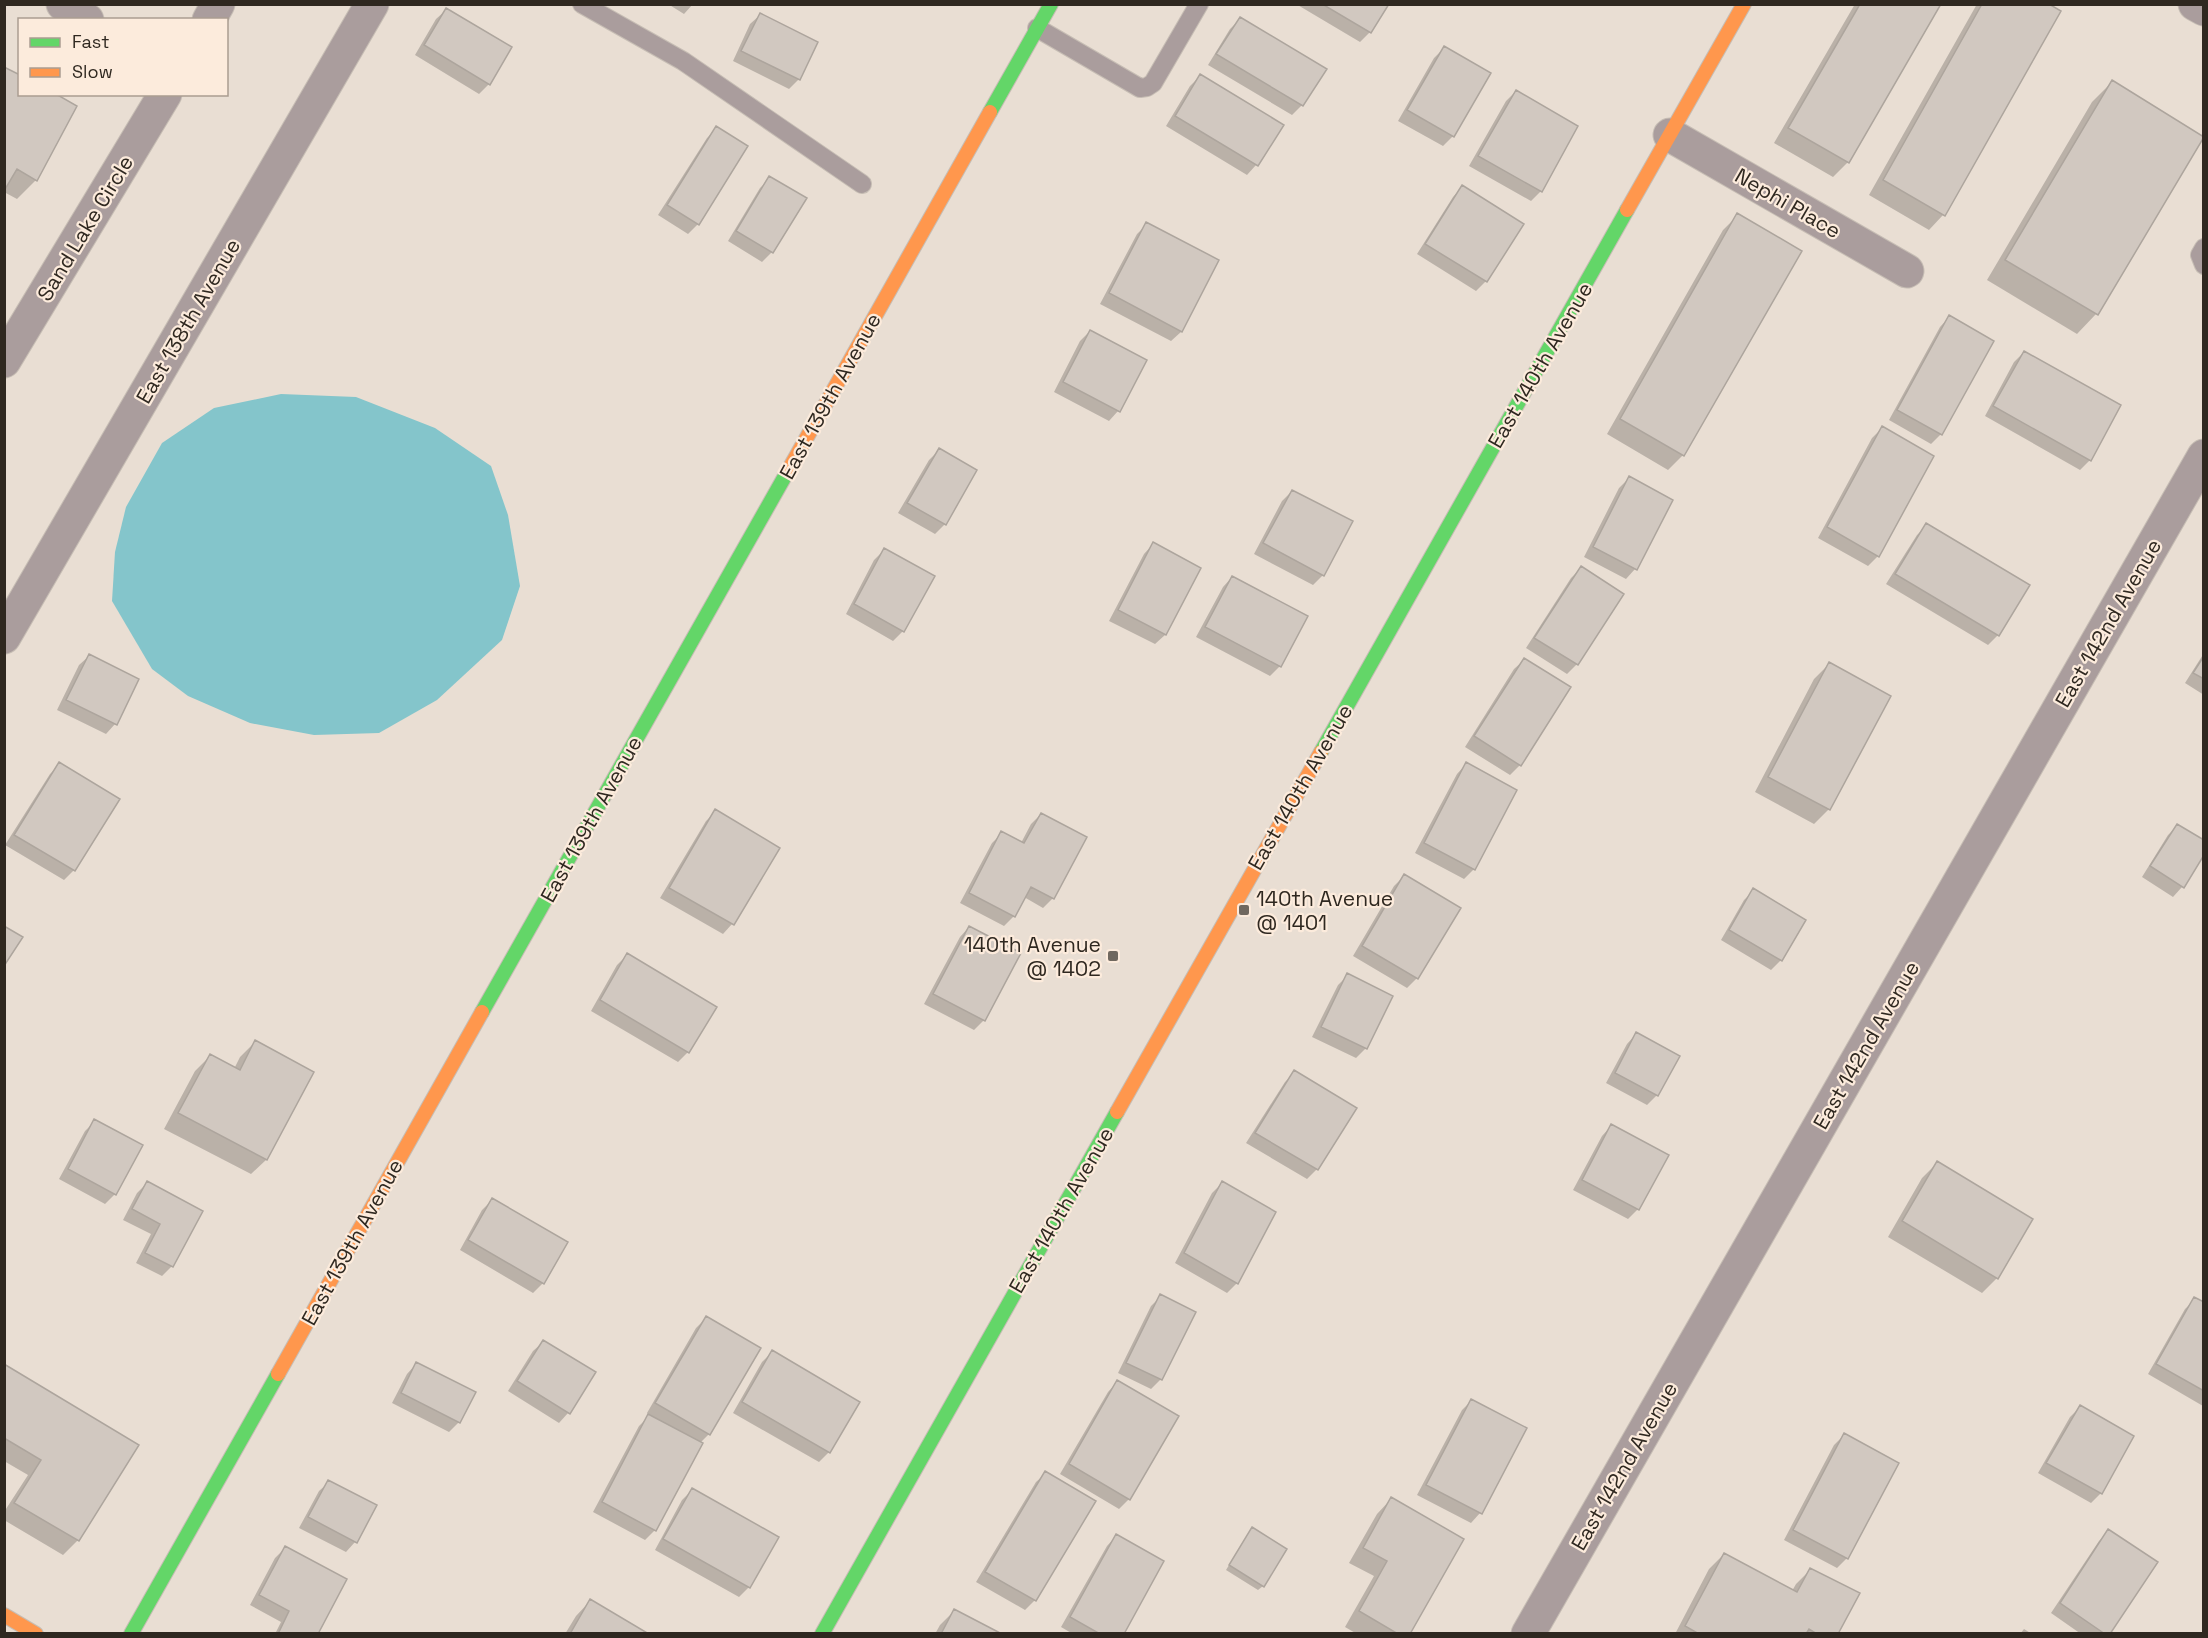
<svg xmlns="http://www.w3.org/2000/svg" width="2208" height="1638" font-family="'Space Grotesk',sans-serif">
<rect width="100%" height="100%" fill="#e9ded3"/>
<!-- water -->
<path fill="#84c5cb" d="M281,394l75,3 79,31 56,38 17,49 12,71 -18,54 -65,60 -58,33 -65,2 -64,-12 -62,-27 -36,-27 -40,-68 3,-49 11,-45 36,-64 52,-35z"/>
<!-- shadow -->
<path fill="#0003" d="M668,4h25l-9,10z
M1296,4h91l-17,28 -10,10z
M1855,4h84l-91,158 -15,15 -59,-34z
M1977,4h69l-103,211 -14,15 -60,-35z
M446,10l43,74 -10,10 -64,-39 21,-36z
M760,15l39,64 -10,10 -56,-28 17,-37z
M1240,19l62,86 -10,10 -84,-50 22,-36z
M1444,48l9,88 -10,10 -45,-25 36,-63z
M4,69l16,25 16,86 -19,19 -13,-7z
M1200,76l82,49 -26,40 -9,10 -81,-49 24,-40z
M2112,82l90,54 -106,178 -19,20 -90,-54 105,-178z
M1516,91l25,100 -10,10 -62,-35 37,-65z
M717,128l-19,96 -10,10 -30,-19 49,-77z
M770,178l2,74 -10,10 -34,-21 32,-53z
M1462,187l24,94 -10,10 -59,-37 36,-57z
M1738,215l-55,240 -15,15 -61,-36 116,-204z
M1147,224l34,108 -10,9 -71,-37 37,-70z
M1949,317l-8,117 -10,10 -42,-24 51,-93z
M1090,331l28,80 -9,10 -55,-29 26,-51z
M2024,352l66,108 -10,10 -95,-54 29,-54z
M1882,428l-4,128 -10,10 -50,-28 54,-100z
M939,450l6,74 -10,10 -37,-21 31,-53z
M1629,478l6,91 -9,10 -42,-22 35,-69z
M1292,491l31,84 -10,10 -59,-31 28,-53z
M1927,525l71,110 -10,10 -102,-61 31,-49z
M1153,544l46,25 -34,66 -10,9 -46,-23 35,-67z
M884,550l19,81 -10,10 -47,-27 28,-54z
M1581,568l-4,96 -10,10 -41,-26 45,-70z
M1232,577l48,89 -10,10 -74,-39 27,-50z
M2204,653v42l-19,-12z
M89,656l26,68 -9,10 -49,-24 22,-45z
M1524,660l45,27 -49,78 -10,10 -45,-28 49,-78z
M1829,664v145l-15,15 -59,-32 59,-113z
M60,764l14,106 -10,10 -59,-35 45,-71z
M1466,764l8,105 -10,10 -49,-26 42,-79z
M716,811l62,37 -46,76 -9,10 -63,-36 46,-77z
M1041,814l12,84 -10,10 -19,-11 -10,19 -10,10 -44,-23 32,-60 10,-10 19,10 10,-19z
M2177,826l5,61 -9,10 -31,-20 26,-42z
M1404,876l13,102 -10,10 -54,-32 41,-70z
M1754,890l27,70 -10,10 -50,-30 23,-40z
M969,927l15,93 -10,10 -50,-26 36,-67z
M627,955l61,97 -10,10 -87,-51 26,-46z
M1348,975l18,73 -10,10 -44,-21 26,-52z
M1636,1034l21,61 -10,10 -41,-22 21,-39z
M255,1042l57,30 -46,88 -15,14 -87,-45 31,-58 15,-15 24,13 6,-12z
M1295,1072l22,97 -10,10 -61,-36 39,-61z
M95,1121l20,73 -10,10 -46,-25 26,-48z
M1611,1126l27,83 -10,10 -55,-29 29,-54z
M1937,1163l60,115 -15,15 -94,-56 34,-59z
M147,1183l54,29 -29,54 -10,10 -26,-13 15,-29 -28,-14 14,-27z
M1222,1183l15,100 -10,10 -52,-30 37,-70z
M492,1200l51,83 -10,10 -73,-43 22,-40z
M1161,1296l33,17 -33,66 -10,10 -33,-16 33,-67z
M2195,1299l9,5 -1,102 -55,-32 37,-65z
M706,1318l3,116 -9,9 -45,87 -10,10 -52,-28 46,-86 11,-11 -3,-2 49,-85z
M543,1342l51,31 -26,40 -9,10 -51,-32 25,-40z
M772,1352l85,50 -28,50 -10,10 -86,-49 29,-51z
M416,1364l43,58 -10,10 -57,-29 15,-29z
M4,1366l133,79 -59,95 -15,15 -59,-35v-8l24,-37 -24,-14z
M1117,1382l12,117 -10,10 -59,-35 48,-82z
M1472,1400l53,29 -45,84 -9,10 -54,-28 45,-85z
M2080,1407l21,86 -10,10 -53,-30 32,-56z
M1844,1435l3,123 -10,10 -53,-28 50,-95z
M1046,1473l-11,127 -10,10 -49,-28 60,-100z
M329,1482l46,24 -20,36 -9,10 -47,-24 20,-37z
M692,1490l57,97 -10,10 -84,-47 27,-50z
M1391,1499l18,135h-52l-12,-7 29,-51 -25,-13 28,-49z
M2109,1531l-1,103h-27l-30,-21 48,-72z
M1248,1534l15,52 -5,4 -32,-20z
M1116,1536l7,98h-50l-12,-7 46,-81z
M285,1548l31,86h-41l6,-12 -31,-17 25,-47z
M1724,1554l68,37 4,-7 15,-15 26,65h-162l34,-65z
M590,1601l56,33h-81l11,-18z
M954,1611l44,23h-63l5,-9z
M2024,1629l8,5h-12z"/>
<!-- building -->
<path fill="#d1c8c0" stroke="#ada59d" stroke-width="1.5" d="M1322,4h67l-18,29z
M1860,4h81l-92,159 -61,-35z
M1982,4h67l12,7 -116,205 -62,-36z
M446,8l66,39 -22,38 -66,-40z
M760,13l58,29 -18,38 -59,-29z
M1240,17l87,52 -24,37 -87,-52z
M1444,46l47,27 -37,64 -47,-27z
M4,67l16,8v19h36l21,12 -40,75 -20,-12 -13,22z
M1200,74l84,51 -26,41 -83,-50z
M2112,80l92,57 -106,178 -93,-55z
M1516,90l62,36 -36,66 -64,-36z
M716,126l32,20 -49,79 -32,-20z
M769,176l38,22 -34,55 -37,-22z
M1462,185l62,39 -37,58 -62,-38z
M1737,213l65,38 -118,205 -64,-37z
M1146,222l73,38 -37,72 -73,-39z
M1949,315l45,26 -52,94 -45,-25z
M1090,330l57,30 -27,52 -57,-30z
M2024,351l97,54 -30,56 -98,-55z
M1882,426l52,30 -55,101 -52,-30z
M939,448l38,22 -31,55 -39,-22z
M1629,476l44,24 -36,70 -44,-23z
M1292,490l61,31 -29,55 -61,-33z
M1926,523l104,62 -31,51 -104,-62z
M1153,542l48,26 -35,67 -48,-25z
M884,548l51,28 -31,56 -50,-28z
M1581,566l43,28 -46,71 -44,-27z
M1232,576l76,40 -27,51 -76,-40z
M89,654l50,25 -22,46 -51,-25z
M2204,656v23l-11,-6z
M1524,658l47,29 -50,79 -47,-30z
M1829,662l62,34 -61,114 -62,-33z
M59,762l61,37 -45,72 -61,-36z
M1466,762l51,28 -42,80 -51,-27z
M715,809l65,39 -46,77 -65,-37z
M1041,813l46,24 -33,62 -23,-12 -16,30 -46,-24 32,-62 23,12z
M2177,824l27,16v15l-20,33 -34,-22z
M1404,874l57,34 -43,71 -56,-33z
M1753,888l53,32 -24,41 -53,-31z
M4,926l19,11 -19,29z
M969,926l52,27 -36,68 -52,-27z
M627,953l90,54 -28,46 -89,-53z
M1347,973l46,23 -26,53 -46,-22z
M1636,1032l44,24 -22,40 -43,-23z
M255,1040l59,32 -47,88 -89,-47 32,-59 30,16z
M1294,1070l63,38 -39,62 -63,-37z
M94,1119l49,26 -27,50 -48,-26z
M1611,1124l58,31 -30,55 -57,-30z
M1937,1161l96,58 -35,60 -96,-58z
M147,1181l56,30 -30,56 -28,-14 15,-29 -28,-15z
M1222,1181l54,31 -38,72 -54,-31z
M492,1198l76,44 -24,42 -76,-44z
M1160,1294l36,18 -34,68 -36,-17z
M2194,1297l10,5v89l-48,-27z
M706,1316l55,32 -51,87 -55,-32z
M543,1340l53,32 -26,42 -53,-33z
M772,1350l88,52 -30,51 -88,-51z
M416,1362l60,30 -16,31 -59,-30z
M4,1364l135,81 -60,96 -65,-38 27,-43 -37,-22z
M1117,1380l62,36 -49,84 -61,-36z
M1471,1399l56,29 -45,86 -56,-29z
M2080,1405l54,31 -32,58 -56,-31z
M648,1414l55,29 -47,88 -54,-29z
M1844,1433l55,30 -51,96 -55,-29z
M1045,1471l51,30 -60,100 -51,-29z
M328,1480l49,25 -20,38 -49,-26z
M692,1488l87,49 -29,51 -87,-49z
M1391,1497l73,42 -54,95h-12l-39,-23 28,-50 -24,-13z
M1252,1527l35,22 -23,38 -35,-22z
M2108,1529l50,33 -48,72h-5l-45,-31z
M1116,1534l48,27 -40,73h-24l-30,-17z
M285,1546l62,33 -29,55h-40l11,-23 -30,-16z
M1724,1553l73,39 13,-24 50,25 -22,41h-21l-8,-5 -3,5h-107l-14,-8z
M590,1599l59,35h-79z
M954,1609l48,25h-61z"/>
<g fill="none" stroke-linecap="round" stroke-linejoin="round">
<!-- lane casing -->
<g stroke="#c6bdb4" stroke-width="20">
<path id="lane" d="M582,4l101,57 179,123
M1037,28l103,60 7,-1 6,-4 46,-79
M2204,248l-4,7 4,10"/>
</g>
<!-- street casing -->
<g stroke="#c6bdb4" stroke-width="35">
<path id="street" d="M63,4l24,16
M2195,4l9,5
M209,20l9,-16
M1670,135l237,136
M4,361l161,-267
M4,637l368,-633
M1528,1634l676,-1178"/>
</g>
<!-- fast casing -->
<g stroke="#c6bdb4" stroke-width="16">
<path id="fast" d="M990,112l61,-108
M1321,752l306,-542
M482,1012l307,-543
M131,1634l147,-260
M822,1634l295,-522"/>
</g>
<!-- slow casing -->
<g stroke="#c6bdb4" stroke-width="16">
<path id="slow" d="M1627,210l117,-206
M789,469l201,-357
M1117,1112l204,-360
M278,1374l204,-362
M4,1615l32,19"/>
</g>
<!-- lane -->
<use href="#lane" stroke="#aa9d9d" stroke-width="18"/>
<!-- street -->
<use href="#street" stroke="#aa9d9d" stroke-width="33"/>
<!-- fast -->
<use href="#fast" stroke="#63d668" stroke-width="14"/>
<!-- slow -->
<use href="#slow" stroke="#ff974d" stroke-width="14"/>
</g>
<!-- markers -->
<g fill="#70685f" stroke="#fcebdc" stroke-width="2">
<rect x="1238" y="904" width="12" height="12" rx="3"/>
<rect x="1107" y="950" width="12" height="12" rx="3"/>
</g>
<g text-anchor="middle" dominant-baseline="central" stroke-width="4.5" stroke-linejoin="round" paint-order="stroke">
<!-- street labels -->
<g font-size="21" fill="#2f2820" stroke="#fcebdc">
<text transform="translate(1788 203) rotate(30)">Nephi Place</text>
<text transform="translate(85 228) rotate(-59)">Sand Lake Circle</text>
<text transform="translate(188 321) rotate(-60)">East 138th Avenue</text>
<text transform="translate(1540 365) rotate(-60)">East 140th Avenue</text>
<text transform="translate(830 396) rotate(-61)">East 139th Avenue</text>
<text transform="translate(2108 623) rotate(-60)">East 142nd Avenue</text>
<text transform="translate(1300 787) rotate(-60)">East 140th Avenue</text>
<text transform="translate(591 819) rotate(-61)">East 139th Avenue</text>
<text transform="translate(1866 1045) rotate(-60)">East 142nd Avenue</text>
<text transform="translate(1061 1210) rotate(-60)">East 140th Avenue</text>
<text transform="translate(352 1242) rotate(-61)">East 139th Avenue</text>
<text transform="translate(1624 1466) rotate(-60)">East 142nd Avenue</text>
</g>
<!-- poi labels -->
<g font-size="21" fill="#2f2820" stroke="#fcebdc" text-anchor="start">
<text x="1256" y="898">140th Avenue<tspan x="1256" dy="24">@ 1401</tspan></text>
<text x="1101" y="944" text-anchor="end">140th Avenue<tspan x="1101" dy="24">@ 1402</tspan></text>
</g>
</g>
<!-- border -->
<rect width="2208" height="1638" fill="none" stroke="#2f2820" stroke-width="12"/>
<!-- legend -->
<rect x="18" y="18" width="210" height="78" fill="#fcebdc" stroke="#aa9d91" stroke-width="1.5"/>
<rect x="30" y="38" width="30" height="9" fill="#63d668" stroke="#aa9d91" stroke-width="1.5"/>
<text x="72" y="48" font-size="18" fill="#2f2820">Fast</text>
<rect x="30" y="68" width="30" height="9" fill="#ff974d" stroke="#aa9d91" stroke-width="1.5"/>
<text x="72" y="78" font-size="18" fill="#2f2820">Slow</text>
</svg>
